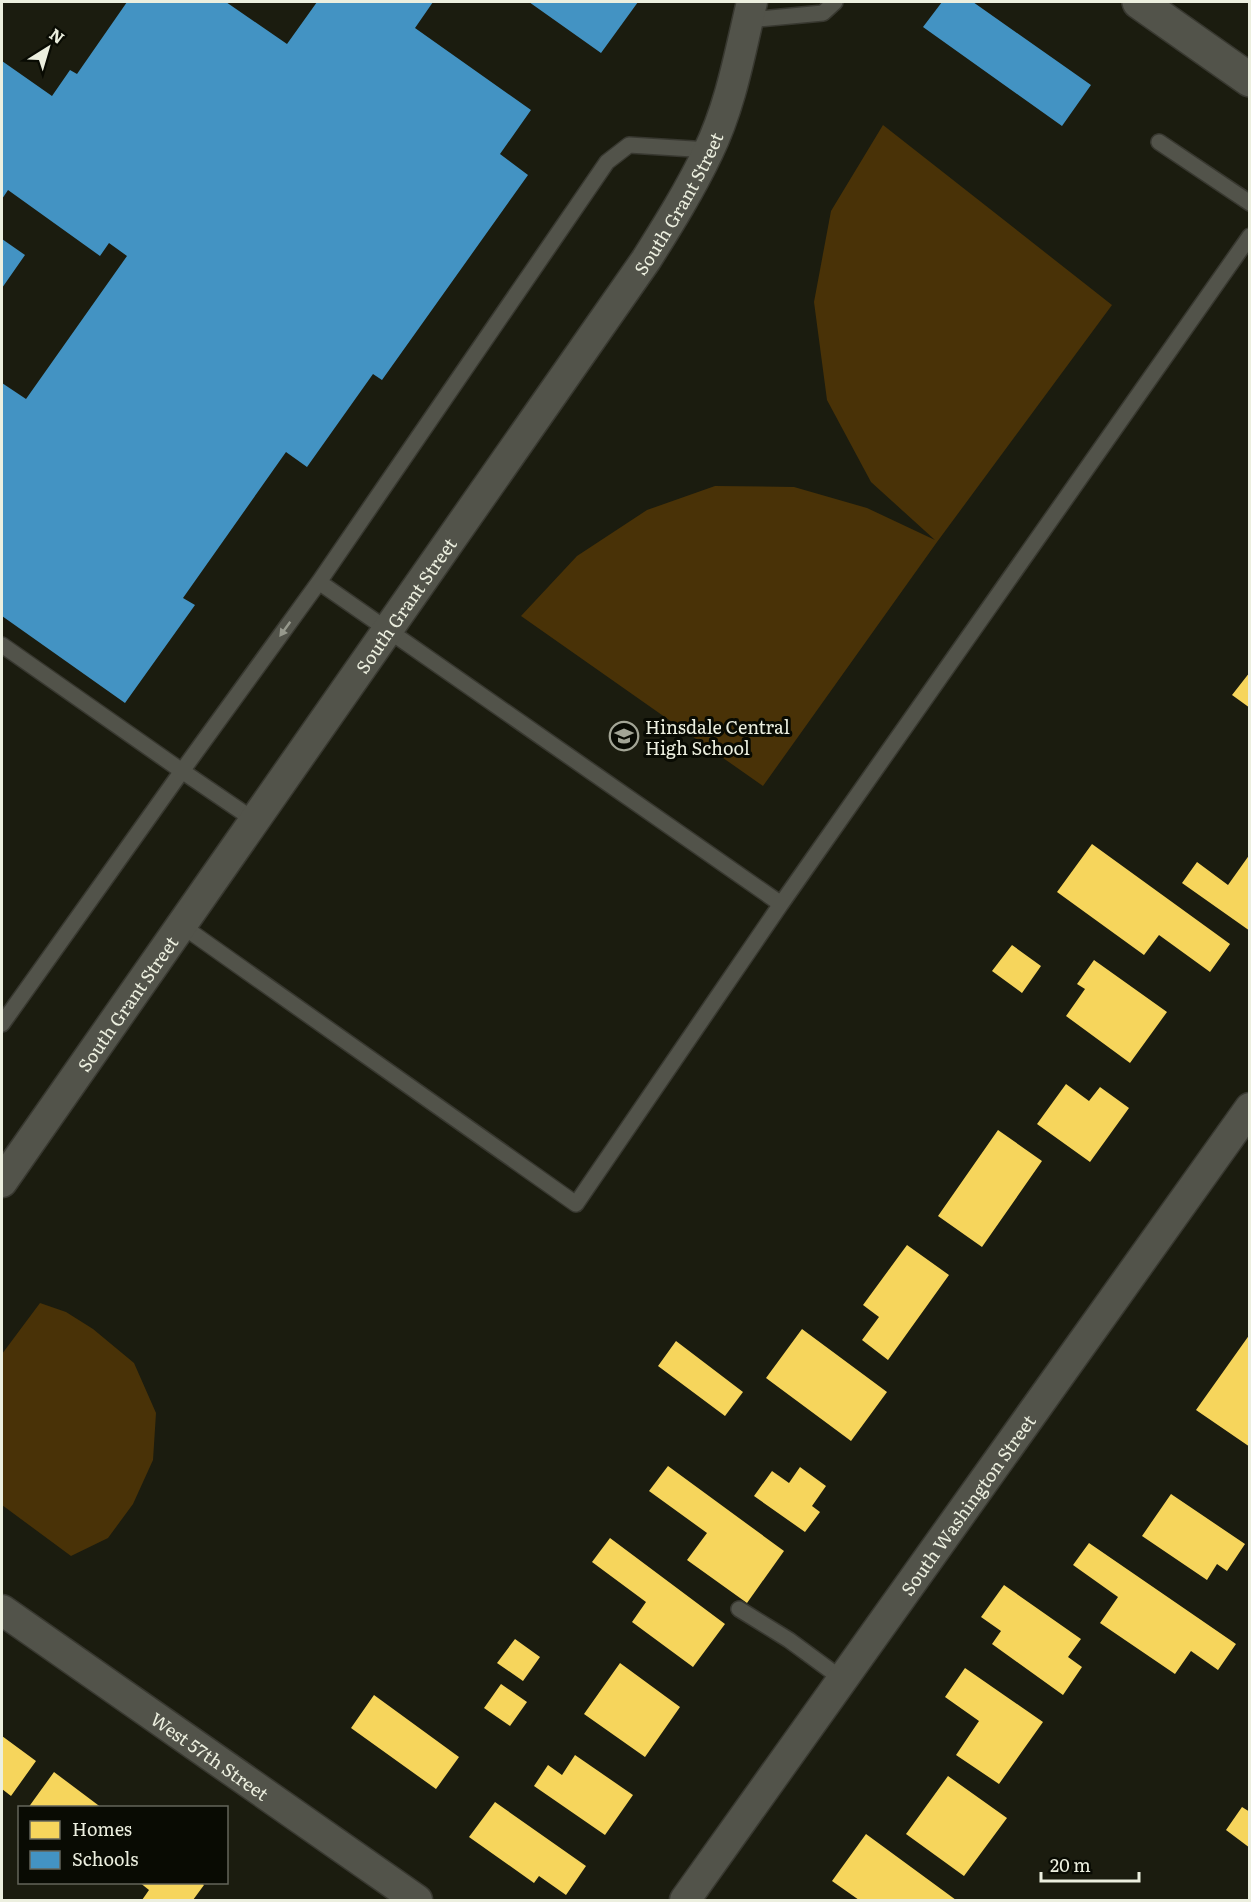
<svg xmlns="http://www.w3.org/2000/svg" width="1251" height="1902" font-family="Literata,serif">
<rect width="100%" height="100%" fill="#1b1c0f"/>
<!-- green -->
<path fill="#493207" d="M883,125l229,180 -175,237 -174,244 -242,-170 56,-60 70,-46 68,-24 79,1 73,21 68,32 -64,-58 -44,-82 -13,-98 17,-91z
M40,1303l26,9 27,17 41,34 22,50 -3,47 -20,44 -25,34 -37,18 -69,-51v-151z"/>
<!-- homes -->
<path fill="#f6d55c" d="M1250,672v36l-18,-13z
M1092,844l138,100 -20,28 -51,-37 -15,20 -87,-63z
M1250,854v77l-68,-48 15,-21 31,23z
M1012,945l29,21 -19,27 -30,-22z
M1094,960l73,52 -37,51 -64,-47 19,-27 -8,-5z
M1066,1084l23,17 11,-14 29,21 -39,54 -53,-38z
M998,1130l44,31 -60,86 -44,-31z
M907,1245l42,30 -61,85 -26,-20 17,-23 -16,-12z
M802,1329l85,63 -36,49 -85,-63z
M1250,1334v113l-54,-37z
M676,1341l67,51 -18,24 -67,-50z
M668,1466l116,85 -37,52 -60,-43 20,-27 -58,-42z
M800,1467l26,19 -14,20 8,6 -15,20 -51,-36 18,-25 17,12z
M1171,1494l74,50 -18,27 -10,-7 -10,16 -65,-44z
M610,1538l115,86 -32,43 -61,-45 14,-20 -54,-40z
M1089,1543l147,101 -18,26 -27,-19 -16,23 -75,-51 18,-26 -45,-32z
M1004,1585l77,54 -13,18 14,10 -19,28 -71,-51 9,-13 -20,-14z
M515,1639l25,18 -17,24 -26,-18z
M620,1663l60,44 -35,50 -61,-43z
M965,1668l78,54 -44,62 -43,-29 23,-34 -34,-24z
M501,1684l26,18 -17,24 -26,-18z
M374,1695l85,62 -23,32 -85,-61z
M2,1736l34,25 -25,35 -9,-7z
M575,1755l58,40 -28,40 -71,-49 14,-21 14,10z
M54,1772l48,36h-74z
M948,1776l59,42 -43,58 -58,-42z
M495,1802l91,64 -20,29 -27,-19 -5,7 -65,-46z
M1242,1807l8,5v36l-24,-18z
M866,1834l90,66h-97l-27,-19z
M139,1882h62l3,3 -11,15h-51l7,-10z"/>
<!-- schools -->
<path fill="#4393c3" d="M127,2h99l61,42 30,-42h116l-18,26 116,82 -31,44 28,21 -146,205 -9,-6 -66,93 -21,-15 -103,146 12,7 -70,98 -123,-87v-233l24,16 101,-143 -18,-13 -9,13 -92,-66 -6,9v-138l50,35 18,-26 7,4z
M529,2h109l-37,51z
M942,2h31l118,83 -29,41 -139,-99z
M2,239l23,16 -23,33z"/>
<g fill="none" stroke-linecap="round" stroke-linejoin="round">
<!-- service casing -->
<g stroke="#383830" stroke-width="18">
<path id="service" d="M748,20l75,-7 12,-11
M1159,142l91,61
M2,645l180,126 137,-189 288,-420 22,-17 80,5
M781,904l469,-668
M181,925l395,279 205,-300 -462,-322
M2,1024l180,-253 72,49
M739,1609l50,31 53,39"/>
</g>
<!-- minor casing -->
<g stroke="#383830" stroke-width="33">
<g id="minor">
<path id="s1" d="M2,1182l644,-922c22,-35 44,-70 62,-108 23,-47 32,-100 44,-150"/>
<path id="s2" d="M2,1610l415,290"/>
<path id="s3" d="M685,1900l565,-792"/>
</g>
</g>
<!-- secondary casing -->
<g stroke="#383830" stroke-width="36">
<path id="secondary" d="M1139,2l111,78"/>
</g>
<!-- service -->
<use href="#service" stroke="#52534a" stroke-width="15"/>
<!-- minor -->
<use href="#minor" stroke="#52534a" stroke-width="30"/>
<!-- secondary -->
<use href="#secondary" stroke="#52534a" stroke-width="33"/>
</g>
<!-- one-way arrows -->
<defs><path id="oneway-solid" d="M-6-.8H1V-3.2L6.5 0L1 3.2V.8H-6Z" transform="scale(1.5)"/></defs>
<use fill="#97998d" href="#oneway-solid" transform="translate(285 629) rotate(126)"/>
<!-- icons -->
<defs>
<g id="school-ring" transform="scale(1.5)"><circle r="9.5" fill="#090b03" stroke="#a3a596" stroke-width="1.5"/><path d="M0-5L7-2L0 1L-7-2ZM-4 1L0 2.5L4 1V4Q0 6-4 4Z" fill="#a3a596"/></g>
</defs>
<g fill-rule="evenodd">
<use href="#school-ring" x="624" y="736"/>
</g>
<g text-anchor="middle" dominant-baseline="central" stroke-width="6" stroke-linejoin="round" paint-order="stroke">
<!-- street labels -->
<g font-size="18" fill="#ecefdf" stroke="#090b03">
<text stroke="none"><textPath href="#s1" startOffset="1190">South Grant Street</textPath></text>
<text stroke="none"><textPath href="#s1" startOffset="704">South Grant Street</textPath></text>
<text stroke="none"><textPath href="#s1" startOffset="218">South Grant Street</textPath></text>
<text stroke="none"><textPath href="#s3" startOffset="486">South Washington Street</textPath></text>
<text stroke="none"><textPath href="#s2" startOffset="254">West 57th Street</textPath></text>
</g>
<!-- poi labels -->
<g font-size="18" fill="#ecefdf" stroke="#090b03" text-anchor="start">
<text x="645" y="726">Hinsdale Central<tspan x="645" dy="21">High School</tspan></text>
</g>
</g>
<!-- border -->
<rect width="1251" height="1902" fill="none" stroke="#ecefdf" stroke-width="6"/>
<!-- legend -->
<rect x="18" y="1806" width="210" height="78" fill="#090b03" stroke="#64665b" stroke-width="1.5"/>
<rect x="30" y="1821" width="30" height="18" fill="#f6d55c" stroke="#64665b" stroke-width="1.5"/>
<text x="72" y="1836" font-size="18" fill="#ecefdf">Homes</text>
<rect x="30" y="1851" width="30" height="18" fill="#4393c3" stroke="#64665b" stroke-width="1.5"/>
<text x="72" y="1866" font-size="18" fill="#ecefdf">Schools</text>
<!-- north arrow -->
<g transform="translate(48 48) rotate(37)" stroke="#090b03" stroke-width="4.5" paint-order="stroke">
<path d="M0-4.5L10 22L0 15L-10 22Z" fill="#ecefdf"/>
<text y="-9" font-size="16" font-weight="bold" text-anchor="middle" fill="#ecefdf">N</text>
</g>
<!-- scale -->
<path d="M1041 1872v9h98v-9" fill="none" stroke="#ecefdf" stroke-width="3"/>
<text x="1050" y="1872" font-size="18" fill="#ecefdf" stroke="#090b03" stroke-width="4.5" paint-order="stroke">20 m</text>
</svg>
